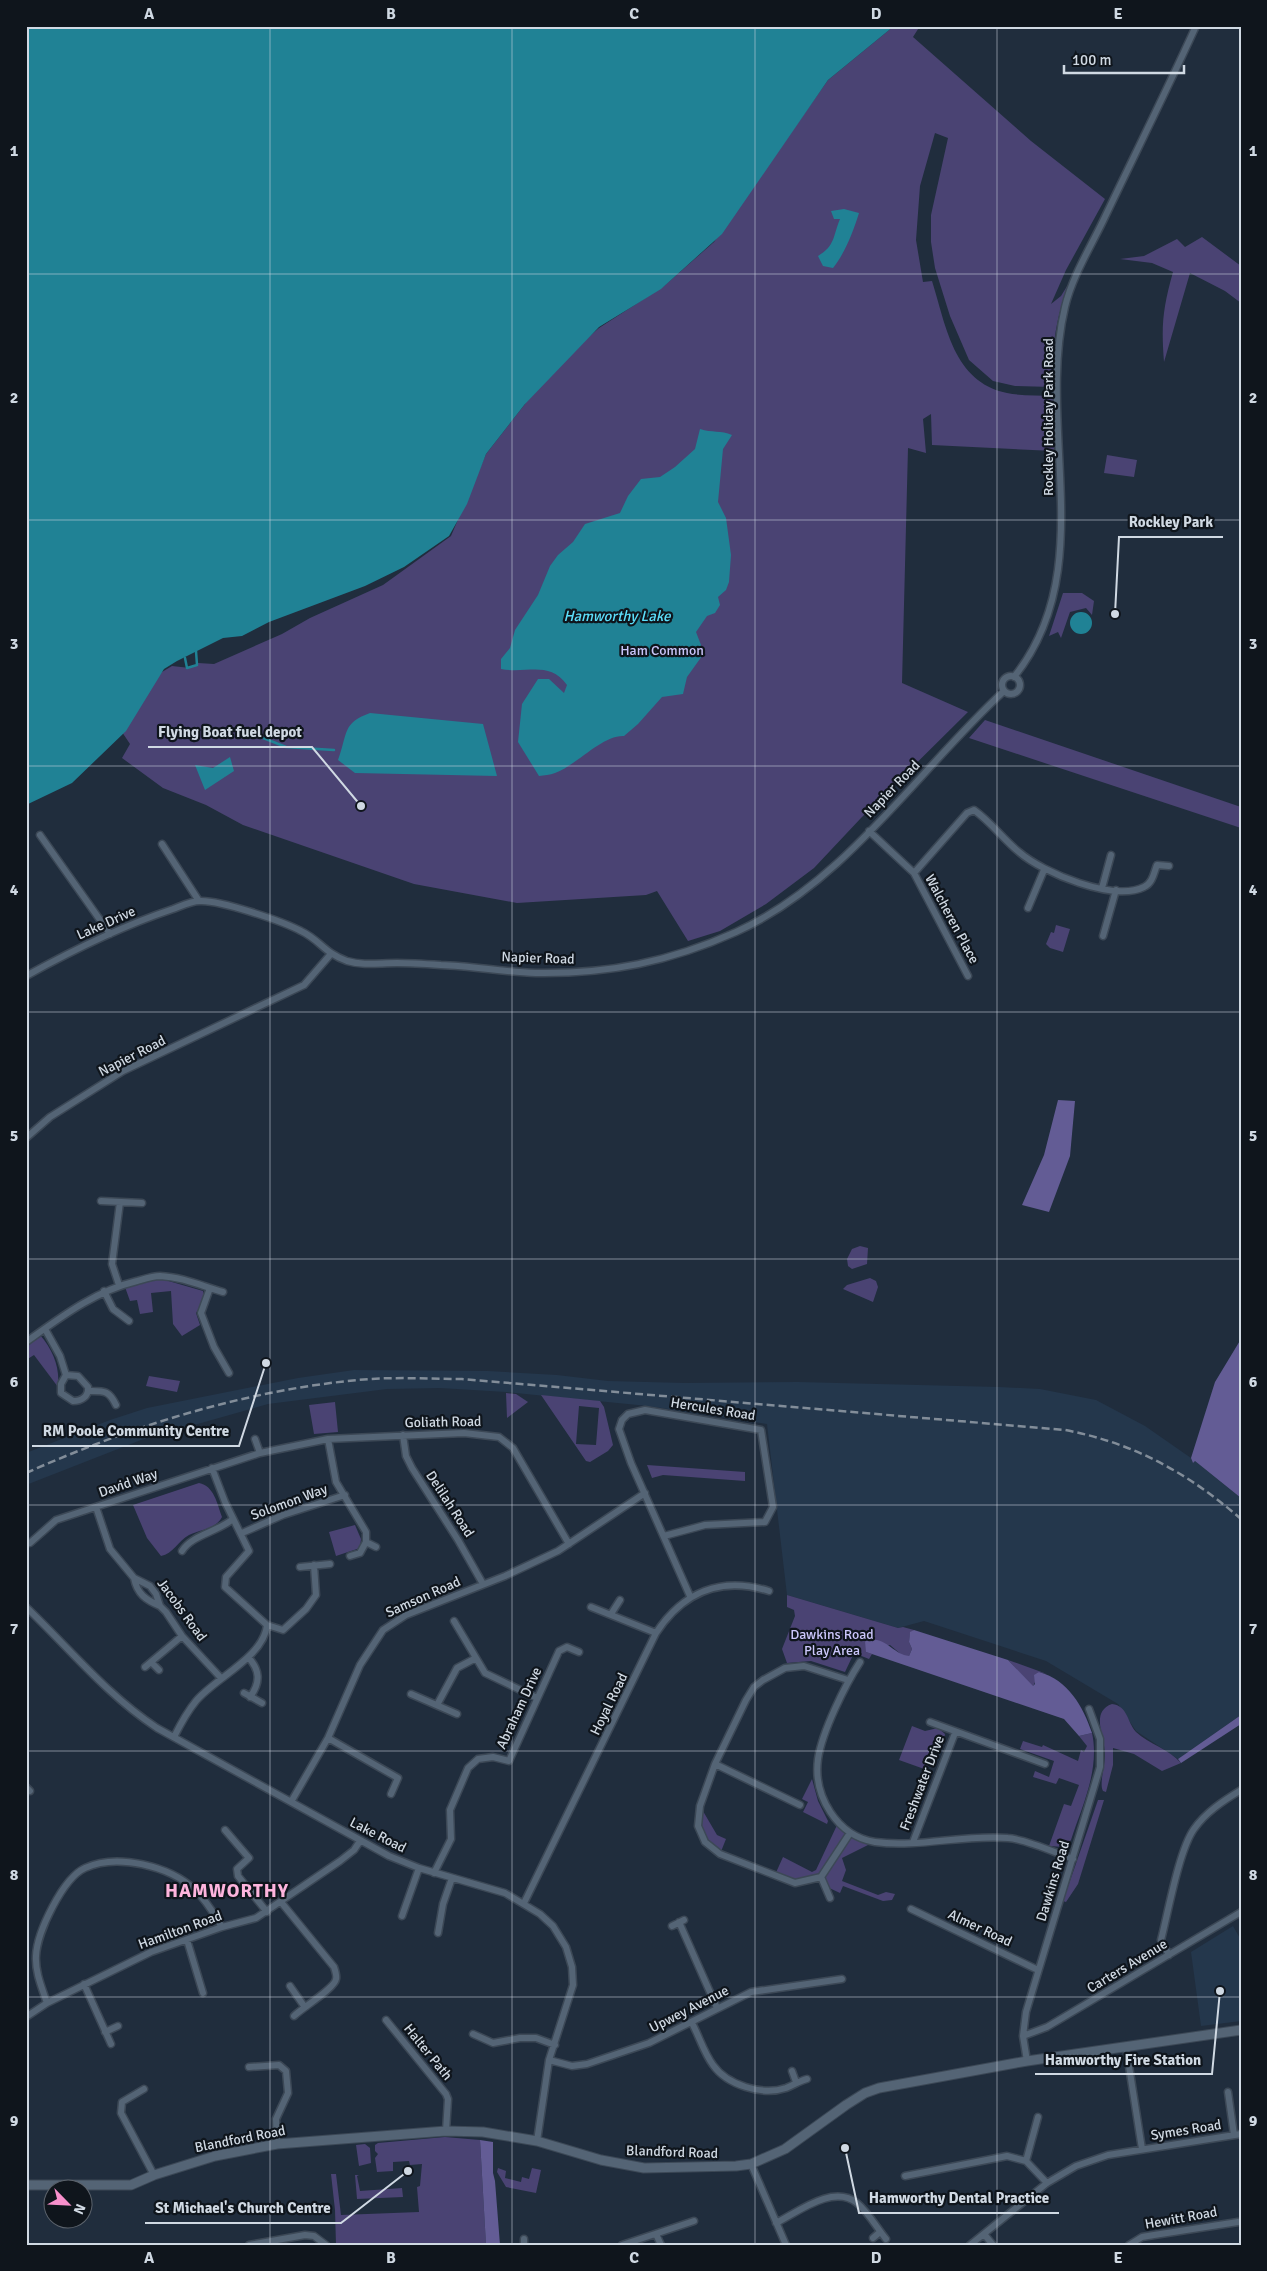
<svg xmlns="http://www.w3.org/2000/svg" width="1267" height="2271" font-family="Signika,sans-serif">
<rect width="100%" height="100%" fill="#202d3d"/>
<!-- built -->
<path fill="#24374c" d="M354,1370l134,1 69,4 51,6 77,2 113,-1 201,5 41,2 56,11 49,26 46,32 2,5 2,-2 46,37v217l-63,44 -42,-28 -18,-27 -72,-43 -122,-40 -26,7 -111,-33 -20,-171 -119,-18 -142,-14 -66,-4 -53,1 -119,15 -127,36 -115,45v-32l84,-33 37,-12 151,-30z
M1233,1926l8,14v81l-40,5 -10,-74z"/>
<!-- green -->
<path fill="#4a4373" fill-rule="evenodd" d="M894,26h26l-7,11 118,104 74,58 -39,71 -15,34 10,-8 8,-13c-13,34 -18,67 -17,104l-37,-1 -22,-5 -24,-21 -19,-44 -15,-48 -4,-26v-27l17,-77 -13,-5 -15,53 -4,54 7,42 9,-1c14,44 21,101 75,112 14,3 31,2 46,3l1,55 -122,-6 -1,-31 -8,5 3,34 -18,-5 -6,235 66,29 -107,106 -47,50 -48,36 -46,27 -32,10 -31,-50 -11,4 -129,8 -103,-19 -171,-59 -37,-20 -43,-17 -41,-30 8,-14 -12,-18 44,-54 10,-6 18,2 8,-5 16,1 68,-30 28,-16 73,-33 68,-49 35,-82 39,-50 6,-17 68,-59 65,-42 50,-44 114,-162z
M1202,237l39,29v37l-16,-12 -35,-18 -26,89c-3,-38 -1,-54 9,-90l-21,-9 -32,-4 24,-3 33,-17 8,8z
M1107,455l30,5 -3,17 -30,-4z
M1063,593h19l12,8 -2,14 -6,-7 -16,4 -9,26 -3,-6 -9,4z
M985,720l256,87v21l-272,-90z
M1056,925l14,4 -7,23 -13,-4 -4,-4 5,-12 3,1z
M860,1246l8,2 -1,16 -15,5 -4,-3 -1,-7 5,-10z
M870,1278l6,3 2,6 -5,15 -30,-13 4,-4z
M149,1280h16l38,11 2,8 -9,14 4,12 -18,11 -9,-12 -2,-33 -20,2 2,19 -13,2 -3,-14 -7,1 -5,-14z
M40,1335c13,15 20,32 18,52l-24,-32 -8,5v-16z
M149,1376l31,5 -3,11 -31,-6z
M506,1393l10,1 12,8 -21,16z
M541,1395l59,6 4,6 9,38 -5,6 -18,11 -4,-1zM579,1406l20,2 -3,37 -20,-1z
M335,1402l3,30 -24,2 -5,-29z
M647,1465l98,7v9l-82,-6 -11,3z
M199,1483c15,3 18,20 23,34 -7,13 -21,12 -33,18 -11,6 -16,19 -28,21l-14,-18 -14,-33z
M355,1525l6,14 -1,9 -24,8 -7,-24z
M787,1595l111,33 5,-1 11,3 -4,3 -1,9 3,7 -3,7h-6l-13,-11 -24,7 6,2 -3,5 -15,-6 -9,19 -34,-11 -24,2 -5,-14 13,-33 -1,-6 -7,-3z
M1008,1660l39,14 -8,-2 -6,15z
M1112,1704c16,2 15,18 24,28 13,12 33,17 45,31l-19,8 -28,-17 -21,-6v17l-7,27 -3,-1c-4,-7 2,-25 2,-35 1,-17 -16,-44 7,-52z
M912,1726l13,5 13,-3 7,6 -1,6 -8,4 -9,26 -28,-10z
M1092,1733c8,37 -10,73 -21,107l-7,7 -15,-1 15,-42 7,2 8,-21 -20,-7 -3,6 -23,-7 2,-6 14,6 5,-16 -34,-12 3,-8 19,6 1,-2 35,16 3,-11 3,2 3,-6 -8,-10z
M812,1779l6,22 10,20 -1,3 -24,-12 5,-10 -6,-3z
M1098,1800h6l-26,84 -12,18 -3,-1z
M700,1806l17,29 9,4 -6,15c-21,-18 -23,-21 -20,-48z
M838,1823l36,19 -32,16 4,12 -4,11 36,14 8,-3 9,2 -3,6 -9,1 -40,-15 -3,7 -15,-7 -4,-9 -26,6 -21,-6 9,-20 29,15 4,-2z
M445,2137l35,3 6,105h-150l-1,-35 -4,-36h5l5,41 78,-3 -2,-25 3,-1 2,-22 -12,1 -1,-4 -16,1v9l-16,1 -2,-14 3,-4 -3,-3v-6l3,-2z
M365,2144l5,4 1,15 -12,3 -3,-21z
M498,2168l8,3 -1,7 16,4 1,-5 7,2 3,-11 9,2 -5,23 -30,-6 -9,-15z
M355,2175h4l-2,1 3,15 42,-3 1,9 -46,2z"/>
<!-- forest -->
<path fill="#635c95" d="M1058,1100l17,1 -5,55 -21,56 -27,-7 22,-50z
M1241,1339v159l-46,-37 -2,2 -2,-5 24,-76z
M914,1630l94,30 25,26 2,-2 -1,-9 5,-3c29,8 44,34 53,61l-13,3 -15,-17 -198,-67 -1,-11c20,-7 28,14 44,15l3,-7 -3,-7 1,-10z
M1241,1715v9l-60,39 -3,-4z
M480,2140l13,2v31l2,8 5,64h-14z"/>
<!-- water -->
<path fill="#208295" d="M26,26h868l-66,54 -106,154 -61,55 -62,38 -74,77 -39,50 -19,50 -18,32 -45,31 -39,19 -96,36 -27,14 -19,2 -46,23 -13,8 -38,62 -54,52 -46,22z
M844,209l15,4c-6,19 -14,40 -26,55l-10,-2 -5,-10c17,-10 15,-20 22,-37h-6l-3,-8z
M700,429c12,4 21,1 32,6l-9,14 -5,53 8,16 5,37 -2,27 -3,8 -8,7 2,8 -5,8 -8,3 -11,16 5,13 1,11 -15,21 -4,17 -21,3 -24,27 -14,12c-22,-1 -47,29 -69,37 -5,2 -11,2 -16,3l-21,-34 4,-38 16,-25h11l15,14 3,-8c-18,-25 -40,-11 -66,-16v-10l9,-11 5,-18 23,-35 12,-29 8,-11 15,-13 12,-18 35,-11 8,-17 13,-17 19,-2 15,-10 20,-18z
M1070 623a11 11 0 1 1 22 0a11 11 0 1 1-22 0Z
M370,713l113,11 14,52 -142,-3 -17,-13c10,-27 4,-37 32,-47z
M230,757l4,14 -29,19 -10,-25 18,3z"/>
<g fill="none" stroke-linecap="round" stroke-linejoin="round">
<!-- stream -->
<path stroke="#208295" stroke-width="2.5" d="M185,658l2,10 10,-3 -1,-14
M253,734l33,13 48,3"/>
<!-- minor casing -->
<g stroke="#3c4856" stroke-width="9">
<path id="minor" d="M1002 685a9 9 0 1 1 18 0a9 9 0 1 1-18 0Z
M1014,677c86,-107 22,-248 51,-370 7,-30 25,-59 38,-86 31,-65 63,-129 93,-195
M869,831l45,42 54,103
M40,835l70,99
M162,844l37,57
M914,873l53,-60 7,-3c17,12 29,29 45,42 24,21 95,50 125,35 9,-4 10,-15 13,-22l12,1
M1102,888l9,-33
M1028,908l16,-38
M1103,936l13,-46
M26,976c47,-26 96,-50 147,-67 8,-3 18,-8 27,-8 20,-1 82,20 101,30 19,9 23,22 46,30 17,5 32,2 50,2 14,0 29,1 44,2 32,1 63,7 95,8 73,1 133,-11 200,-41 110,-50 181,-161 268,-241
M26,1138l24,-21 73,-46 181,-86 26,-30
M101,1201l41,2
M119,1285l-7,-21 8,-62
M210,1288l-9,25 13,34 15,26
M104,1291l9,18 16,12
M45,1329l15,27 6,19 12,1 10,11c1,10 -7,14 -15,14l-12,-8v-9l5,-9
M26,1342c35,-25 69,-51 111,-61 7,-2 16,-5 23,-5 22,1 42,10 63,16
M89,1391c15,0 20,-1 27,14
M403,1435l3,21 6,12 46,72 25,44
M255,1439l5,14
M328,1439l8,43 30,50v10l-6,11 -10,3
M96,1507l14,42 24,29 16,8 6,8 4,12 6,6 16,24 39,42
M242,1533l41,-18 62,-20
M664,1536l41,-11 60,-3 8,-15 -12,-77 -116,-20 -17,4 -6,6 -3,9 12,34 59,133
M366,1542l10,5
M30,1543l26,-23 204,-67 68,-14 136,-6 35,4 14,11 56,96
M182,1551c10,-16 35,-19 51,-32
M300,1567l30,-3
M134,1578c3,16 12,22 26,28
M26,1607c43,41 81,88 131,121l232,128 30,12 86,25 35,21 13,12 13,21 6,20 1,18 -24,75 -12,81
M591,1607l65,26
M611,1614l9,-14
M454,1621l31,52 52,25
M267,1625l16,5 23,-21 10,-14 -2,-30
M248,1657c12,13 13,25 2,40
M151,1662l8,8
M860,1662c-15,23 -38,70 -42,97 -5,37 19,77 57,83 44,6 89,-8 133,-4 17,1 48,15 65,21
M145,1667l37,-31
M848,1680l-44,-14 -19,2 -22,12 -9,7 -8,13 -31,64 -15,42 -2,20 7,16 15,12 75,29 26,-6 29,-44
M244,1693l18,10
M411,1694l46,20
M437,1705l20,-37 19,-10
M930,1722l115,42
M174,1737c6,-12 13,-25 22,-36 19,-23 68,-44 71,-76l-42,-38 1,-10 23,-26 -24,-49 -13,-34
M328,1738l70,40 -7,16
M715,1764l85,41
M26,1787l4,4
M291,1802l37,-64 32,-73 23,-35 23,-15 99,-39 53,-25 87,-58
M225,1830l24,28 -12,11 1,7 29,36
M913,1842l42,-109
M434,1873l17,-34 -1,-29 18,-42 10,-9 15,-2 16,4 50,-110 8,-4 12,5
M821,1877l9,21
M281,1902l53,65c1,3 3,9 2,12 -1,9 -34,29 -42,37
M524,1903l132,-270c27,-41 65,-57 113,-42
M911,1909l127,61
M402,1916l17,-48
M679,1922l38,86
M672,1926l12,-6
M438,1933l5,-29 9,-26
M187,1940l16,53
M1169,1955l-8,-15c7,-27 18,-90 33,-111 12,-17 29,-28 47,-39
M84,1984l27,60
M290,1986l14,20
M47,2003c-5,-15 -12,-31 -11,-47 1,-24 27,-78 49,-88 32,-15 85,-2 110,22 12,11 19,24 27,37
M26,2017l21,-14 104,-51 71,-25 34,-9 84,-57 14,-11 6,-9
M386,2020l60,74 2,5 -2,32
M692,2023c7,13 12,30 21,42 14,20 49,31 73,23 8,-3 13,-7 21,-9
M105,2032l13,-6
M473,2034l20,9 27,-5h16l19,7
M1023,2036l24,-9 194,-115
M1126,2047l16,102
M549,2060l23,6 15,-2 62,-21 102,-51 91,-13
M1027,2061l-4,-25 3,-24 74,-245v-28l-11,-30
M249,2067l30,-2 7,6 2,22 -12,26 1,25
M792,2071l4,11
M144,2089l-22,13 -1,11 33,62
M1228,2092l6,43
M1026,2161l21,22
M751,2164l35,81
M905,2176l102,-20 19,5 12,-44
M776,2223c22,-11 57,-39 81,-20 11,9 20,25 29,36
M656,2234l5,11
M984,2234l9,11
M873,2238l7,-6
M524,2239v6
M249,2245l56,-10 9,1 12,9
M622,2245l72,-24
M970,2245l77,-62 29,-17 32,-11 133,-21
M1129,2245l13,-8 12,-2 84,-13"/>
</g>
<!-- secondary casing -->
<g stroke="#3c4856" stroke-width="11">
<path id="secondary" d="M26,2185h105l23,-10 61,-19 62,-12 169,-13 37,1 54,9 64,19 43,8 92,-2 15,-2 34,-15 61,-44 19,-12 14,-5 148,-27 214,-31"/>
</g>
<!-- minor -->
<use href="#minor" stroke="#546475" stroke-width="6"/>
<!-- secondary -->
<use href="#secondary" stroke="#546475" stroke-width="9"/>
<!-- rail -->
<path stroke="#828d99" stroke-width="2.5" stroke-dasharray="8 4" stroke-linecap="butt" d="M26,1473c108,-48 226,-85 344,-94 31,-2 61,0 92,0l603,51c69,13 123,43 176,89"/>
</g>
<!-- grid -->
<path fill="none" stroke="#d0d9e3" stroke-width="1" stroke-opacity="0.55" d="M270,26v2219M512,26v2219M755,26v2219M997,26v2219M26,274h1215M26,520h1215M26,766h1215M26,1012h1215M26,1259h1215M26,1505h1215M26,1751h1215M26,1997h1215"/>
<g text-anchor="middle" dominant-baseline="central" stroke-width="4.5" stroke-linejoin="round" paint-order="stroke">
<!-- street labels -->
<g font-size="14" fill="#d0d9e3" stroke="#0f151c">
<text transform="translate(1048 417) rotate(-90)">Rockley Holiday Park Road</text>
<text transform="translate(892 789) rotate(-46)">Napier Road</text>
<text transform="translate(952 919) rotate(62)">Walcheren Place</text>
<text transform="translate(106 923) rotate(-24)">Lake Drive</text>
<text transform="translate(538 958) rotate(2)">Napier Road</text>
<text transform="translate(132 1056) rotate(-27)">Napier Road</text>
<text transform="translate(713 1409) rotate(9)">Hercules Road</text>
<text transform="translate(443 1422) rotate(-1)">Goliath Road</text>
<text transform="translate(128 1483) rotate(-19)">David Way</text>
<text transform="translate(289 1502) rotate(-20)">Solomon Way</text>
<text transform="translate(450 1504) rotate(57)">Delilah Road</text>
<text transform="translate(423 1597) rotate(-24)">Samson Road</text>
<text transform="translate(182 1610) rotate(54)">Jacobs Road</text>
<text transform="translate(609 1704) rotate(-64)">Hoyal Road</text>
<text transform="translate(519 1708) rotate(-65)">Abraham Drive</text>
<text transform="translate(922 1783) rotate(-69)">Freshwater Drive</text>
<text transform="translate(378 1835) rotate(27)">Lake Road</text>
<text transform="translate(1053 1881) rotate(-73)">Dawkins Road</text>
<text transform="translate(980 1928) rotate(25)">Almer Road</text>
<text transform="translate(180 1930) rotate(-20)">Hamilton Road</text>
<text transform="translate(1127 1966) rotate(-31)">Carters Avenue</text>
<text transform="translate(689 2009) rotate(-27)">Upwey Avenue</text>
<text transform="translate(428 2052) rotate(51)">Halter Path</text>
<text transform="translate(1186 2130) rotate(-9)">Symes Road</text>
<text transform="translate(240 2139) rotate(-11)">Blandford Road</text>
<text transform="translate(672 2152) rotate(2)">Blandford Road</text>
<text transform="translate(1181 2218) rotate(-10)">Hewitt Road</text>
</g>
<!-- park labels -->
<g font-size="14" fill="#cbc6fa" stroke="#0f151c">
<text x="662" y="650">Ham Common</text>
<text x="832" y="1634">Dawkins Road<tspan x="832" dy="16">Play Area</tspan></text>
</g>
<!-- water labels -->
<g font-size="15" font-style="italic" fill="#5cdffb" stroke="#0f151c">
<text x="617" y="616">Hamworthy Lake</text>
</g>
<!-- district labels -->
<g font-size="19" font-weight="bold" letter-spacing="1" fill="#feb4dd" stroke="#0f151c">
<text x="227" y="1891">HAMWORTHY</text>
</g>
</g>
<!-- callouts -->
<path fill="none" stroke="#d0d9e3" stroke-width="2" d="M1115 614L1119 537H1223M361 806L312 747H148M266 1363L239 1446H32M1220 1991L1212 2074H1035M845 2148L859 2213H1059M408 2171L341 2223H145"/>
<g fill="#d0d9e3" stroke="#0f151c" stroke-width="2">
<circle cx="1115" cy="614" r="5"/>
<circle cx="361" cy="806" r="5"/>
<circle cx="266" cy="1363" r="5"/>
<circle cx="1220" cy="1991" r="5"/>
<circle cx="845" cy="2148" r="5"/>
<circle cx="408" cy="2171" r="5"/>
</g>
<g font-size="15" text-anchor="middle" font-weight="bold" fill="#d0d9e3" stroke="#0f151c" stroke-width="4.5" stroke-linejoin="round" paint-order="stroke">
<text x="1171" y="527">Rockley Park</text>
<text x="230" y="737">Flying Boat fuel depot</text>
<text x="136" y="1436">RM Poole Community Centre</text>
<text x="1123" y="2065">Hamworthy Fire Station</text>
<text x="959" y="2203">Hamworthy Dental Practice</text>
<text x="243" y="2213">St Michael's Church Centre</text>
</g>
<!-- border -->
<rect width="1267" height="2271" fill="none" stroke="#0f151c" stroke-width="55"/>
<!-- north arrow -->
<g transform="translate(68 2204) rotate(114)"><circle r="24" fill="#0f151c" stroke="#5c636c"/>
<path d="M0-4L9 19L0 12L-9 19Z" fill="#f890cc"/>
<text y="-8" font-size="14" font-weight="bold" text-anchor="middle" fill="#d0d9e3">N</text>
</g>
<!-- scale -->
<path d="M1064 65v8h120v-8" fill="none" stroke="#d0d9e3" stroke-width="2.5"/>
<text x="1072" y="65" font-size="15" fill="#d0d9e3" stroke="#0f151c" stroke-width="4" paint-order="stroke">100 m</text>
<rect x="28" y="28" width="1212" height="2216" fill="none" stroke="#d0d9e3" stroke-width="2"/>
<g font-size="16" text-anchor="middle" font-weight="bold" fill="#d0d9e3">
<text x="149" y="19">A</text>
<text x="391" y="19">B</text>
<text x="634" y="19">C</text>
<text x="876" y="19">D</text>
<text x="1118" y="19">E</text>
<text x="14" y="156">1</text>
<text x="1253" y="156">1</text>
<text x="14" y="403">2</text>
<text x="1253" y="403">2</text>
<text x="14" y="649">3</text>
<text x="1253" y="649">3</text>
<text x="14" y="895">4</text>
<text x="1253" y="895">4</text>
<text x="14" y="1141">5</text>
<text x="1253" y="1141">5</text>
<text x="14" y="1387">6</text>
<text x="1253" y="1387">6</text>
<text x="14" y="1634">7</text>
<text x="1253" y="1634">7</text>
<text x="14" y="1880">8</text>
<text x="1253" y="1880">8</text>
<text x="14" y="2126">9</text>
<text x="1253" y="2126">9</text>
<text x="149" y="2263">A</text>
<text x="391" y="2263">B</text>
<text x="634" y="2263">C</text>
<text x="876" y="2263">D</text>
<text x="1118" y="2263">E</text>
</g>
</svg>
